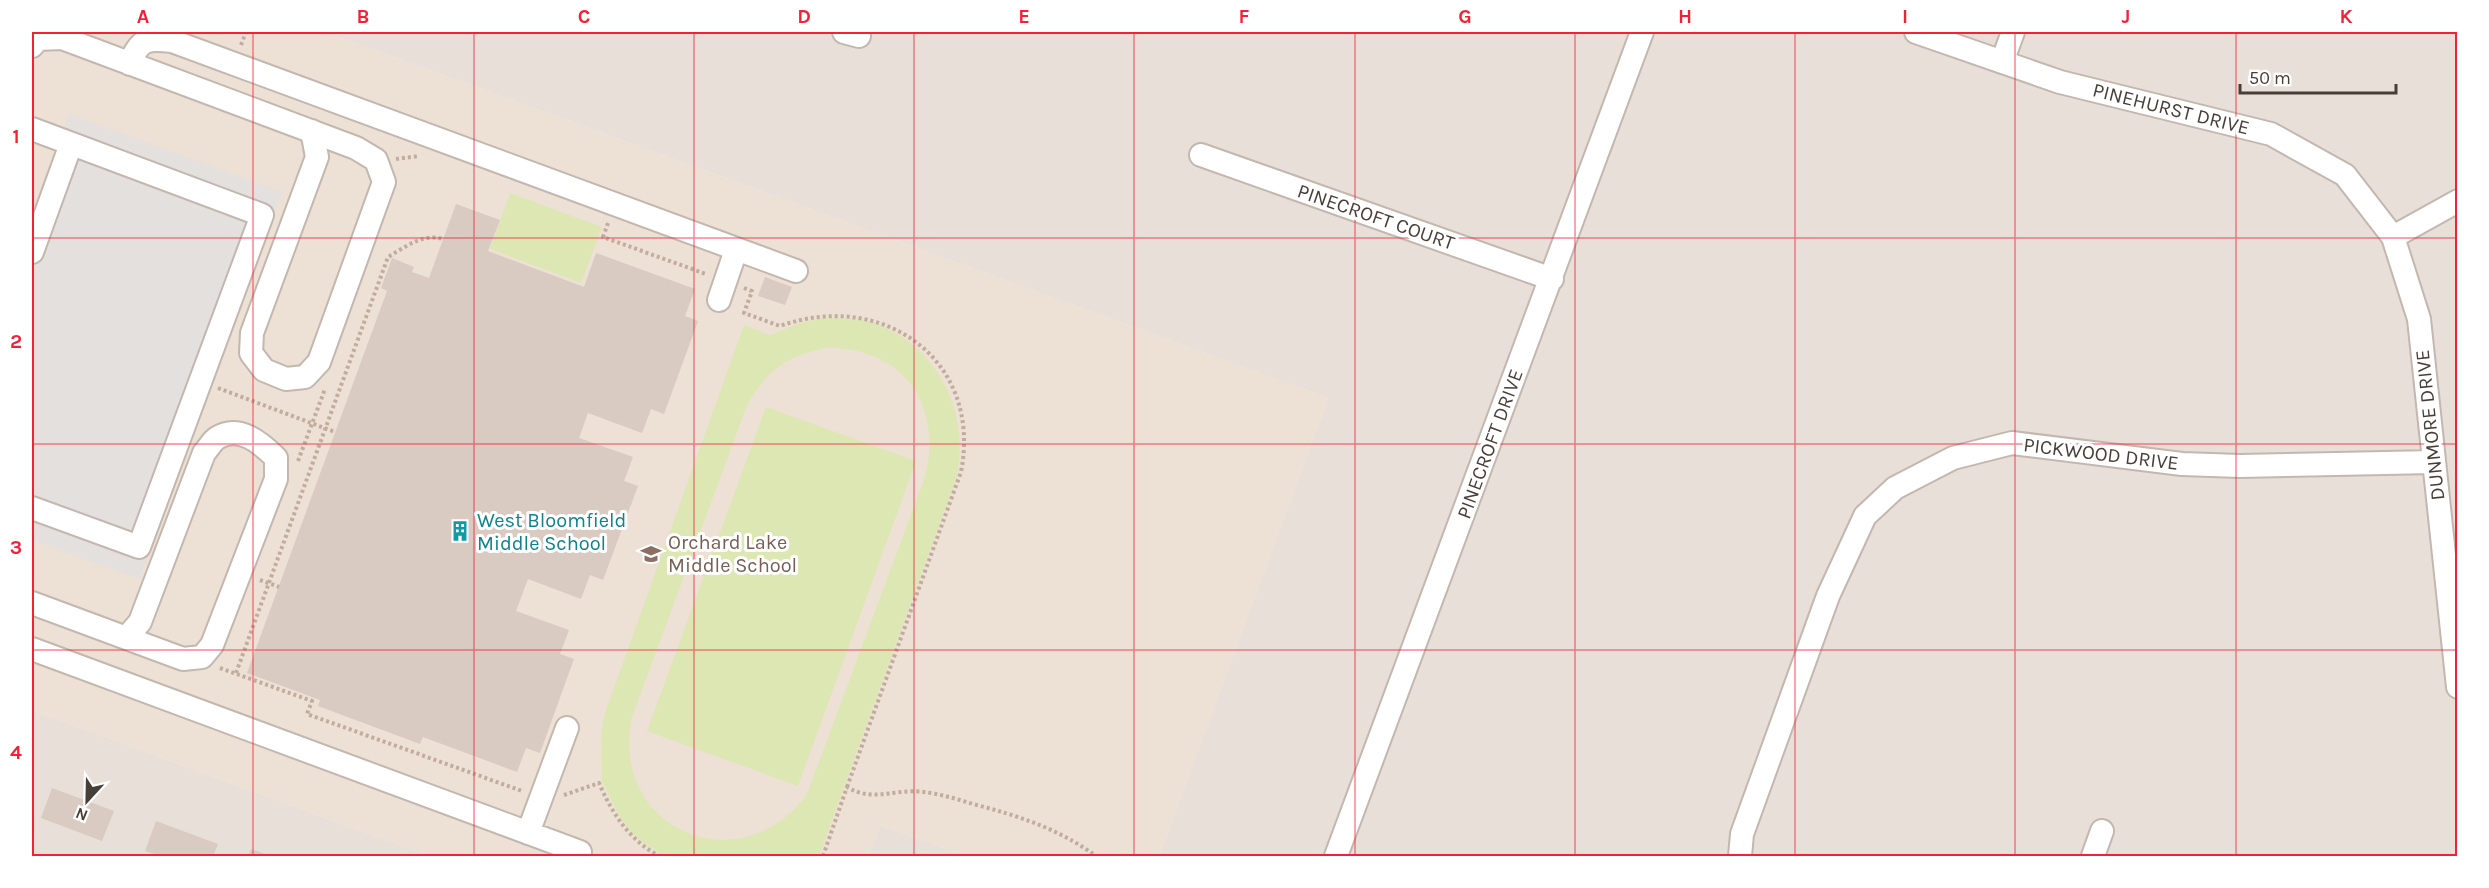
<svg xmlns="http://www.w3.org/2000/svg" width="2489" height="888" font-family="Karla,sans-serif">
<rect width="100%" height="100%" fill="#f4efea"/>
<!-- residential -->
<path fill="#e8dfd8" d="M326,32h2131v824h-1298l169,-458z
M32,710l397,146h-397z
M880,825l87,31h-99z"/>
<!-- education -->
<path fill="#ede0d4" d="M32,32h294l1002,366 -169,458h-192l-87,-31 -12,31h-439l-397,-146z"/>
<!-- green -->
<path fill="#dde7b4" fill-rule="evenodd" d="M510,193l92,34 -21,56 -91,-34z
M824,318c16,0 35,0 50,5 64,23 96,89 83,153l-138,380h-23l-8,-2 -6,2h-117l-20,-12 -14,-12 -12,-16 -17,-34 -1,-49 4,-20 139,-388 26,10 33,-13zM825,348c77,-2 119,56 100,129l-118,317c-67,92 -199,35 -175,-77l115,-312c20,-34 39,-49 78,-57z
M766,407l150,54 -118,325 -151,-55z"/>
<!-- parking -->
<path fill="#e3e0de" d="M69,114l213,78 -143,387 -107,-39v-323z"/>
<!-- building -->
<path fill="#d9cac2" d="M456,204l44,16 -12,31 96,36 12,-34 99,36 -10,27 13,5 -34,93 -13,-5 -9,24 -54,-20 -9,25 54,19 -9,24 14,5 -35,94 -13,-5 -9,24 -53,-20 -12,32 53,19 -9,24 14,5 -34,94 -14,-5 -9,24 -94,-35 -3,7 -102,-38 2,-6 -73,-27 140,-382 -6,-3 11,-30 22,9 -2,5 17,6z
M765,277l27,10 -7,18 -27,-9z
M52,788l62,23 -12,30 -61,-23z
M156,821l62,23 -5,12h-52l-16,-5z
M251,849l20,7h-23z"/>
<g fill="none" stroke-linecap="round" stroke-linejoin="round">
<!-- minor casing -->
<g stroke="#c3b7af" stroke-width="26">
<path id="minor" d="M844,32l15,4
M1916,32l144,50 211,52 74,41 48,62 26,82 39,368
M32,46l6,-7 24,-1 294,110 20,12 8,22 -65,180 -14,15 -19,2 -22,-9 -13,-17 1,-20 65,-176 -5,-26
M2002,62l11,-30
M130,64c9,-25 17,-26 42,-23l624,230
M32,129l230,86 -123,332 -107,-39
M1201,155l351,124
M2393,237l65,-36
M32,252l39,-108
M719,300l17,-50
M32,603l151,56 19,-2 10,-12 64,-166v-21c-15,-15 -37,-34 -59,-20 -5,3 -9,11 -13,15l-64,169 -13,15
M32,649l548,203
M528,833l39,-105
M1336,856l306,-824
M1740,856l2,-22 86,-238 37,-80 30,-28 58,-30 59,-15 170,21 58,2 194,-4
M2093,856l9,-25"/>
</g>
<!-- path -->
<path stroke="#c1ac9e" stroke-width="4" stroke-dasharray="3 3" stroke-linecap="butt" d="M241,45l5,-13
M396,159l23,-3
M608,223l-5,14 103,37
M744,288l8,3 -8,22 36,13c103,-37 203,34 181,146l-114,315
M218,388l117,44
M298,461l27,-72
M260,580l19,7
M220,668l92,33 -5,13 215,77
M236,673l152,-416c17,-10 35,-24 55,-18
M564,795l35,-12c13,30 30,57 60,73
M823,856l24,-69c26,16 49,1 77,5 16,2 33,7 49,12 46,12 84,24 123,52"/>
<!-- minor -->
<use href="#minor" stroke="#fff" stroke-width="22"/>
</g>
<!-- grid -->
<path fill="none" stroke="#f42136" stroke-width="1.5" stroke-opacity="0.55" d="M253,32v824M474,32v824M694,32v824M914,32v824M1134,32v824M1355,32v824M1575,32v824M1795,32v824M2015,32v824M2236,32v824M32,238h2426M32,444h2426M32,650h2426"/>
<!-- icons -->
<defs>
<g id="building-bare" transform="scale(1.62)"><path d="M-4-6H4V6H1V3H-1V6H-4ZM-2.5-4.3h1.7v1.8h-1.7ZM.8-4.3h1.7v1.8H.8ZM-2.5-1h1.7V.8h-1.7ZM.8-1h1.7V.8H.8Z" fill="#0f9aa8" stroke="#fff" stroke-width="2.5" paint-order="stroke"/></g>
<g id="school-bare" transform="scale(1.62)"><path d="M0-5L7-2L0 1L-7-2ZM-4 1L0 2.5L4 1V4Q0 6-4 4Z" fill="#8d6e63" stroke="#fff" stroke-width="2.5" paint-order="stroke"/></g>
</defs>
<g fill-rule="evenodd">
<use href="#building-bare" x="460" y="531"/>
<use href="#school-bare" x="651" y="554"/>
</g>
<g text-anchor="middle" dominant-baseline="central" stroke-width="6" stroke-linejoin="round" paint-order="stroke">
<!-- street labels -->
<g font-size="20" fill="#483e38" stroke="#fff">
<text transform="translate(2171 109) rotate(14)">PINEHURST DRIVE</text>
<text transform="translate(1376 217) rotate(19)">PINECROFT COURT</text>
<text transform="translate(2430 425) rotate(-96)">DUNMORE DRIVE</text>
<text transform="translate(1490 444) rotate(-70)">PINECROFT DRIVE</text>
<text transform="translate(2101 454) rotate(7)">PICKWOOD DRIVE</text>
</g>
<!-- culture labels -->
<g font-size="20" fill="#0d838f" stroke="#fff" text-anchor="start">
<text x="477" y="520">West Bloomfield<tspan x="477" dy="23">Middle School</tspan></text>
</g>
<!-- education labels -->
<g font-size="20" fill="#785e54" stroke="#fff" text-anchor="start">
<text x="668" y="542">Orchard Lake<tspan x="668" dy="23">Middle School</tspan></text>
</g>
</g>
<!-- border -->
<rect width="2489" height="888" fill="none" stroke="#ffffff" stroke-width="66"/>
<!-- north arrow -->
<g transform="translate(87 801) rotate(202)" stroke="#ffffff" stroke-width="4.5" paint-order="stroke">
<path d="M0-4.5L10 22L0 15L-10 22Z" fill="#483e38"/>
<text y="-9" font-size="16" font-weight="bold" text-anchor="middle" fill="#483e38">N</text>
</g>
<!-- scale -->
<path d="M2240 84v9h156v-9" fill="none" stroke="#483e38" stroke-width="3"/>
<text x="2249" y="84" font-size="18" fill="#483e38" stroke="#ffffff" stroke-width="4.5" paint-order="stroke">50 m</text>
<rect x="33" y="33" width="2423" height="822" fill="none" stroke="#f42136" stroke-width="2"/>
<g font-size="20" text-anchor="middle" font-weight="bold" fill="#f42136">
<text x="143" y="23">A</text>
<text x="363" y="23">B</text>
<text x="584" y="23">C</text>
<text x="804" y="23">D</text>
<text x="1024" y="23">E</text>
<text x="1244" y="23">F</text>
<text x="1465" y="23">G</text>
<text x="1685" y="23">H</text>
<text x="1905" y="23">I</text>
<text x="2126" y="23">J</text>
<text x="2346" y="23">K</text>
<text x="16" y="143">1</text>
<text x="16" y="348">2</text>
<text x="16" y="554">3</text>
<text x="16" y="759">4</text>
</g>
</svg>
